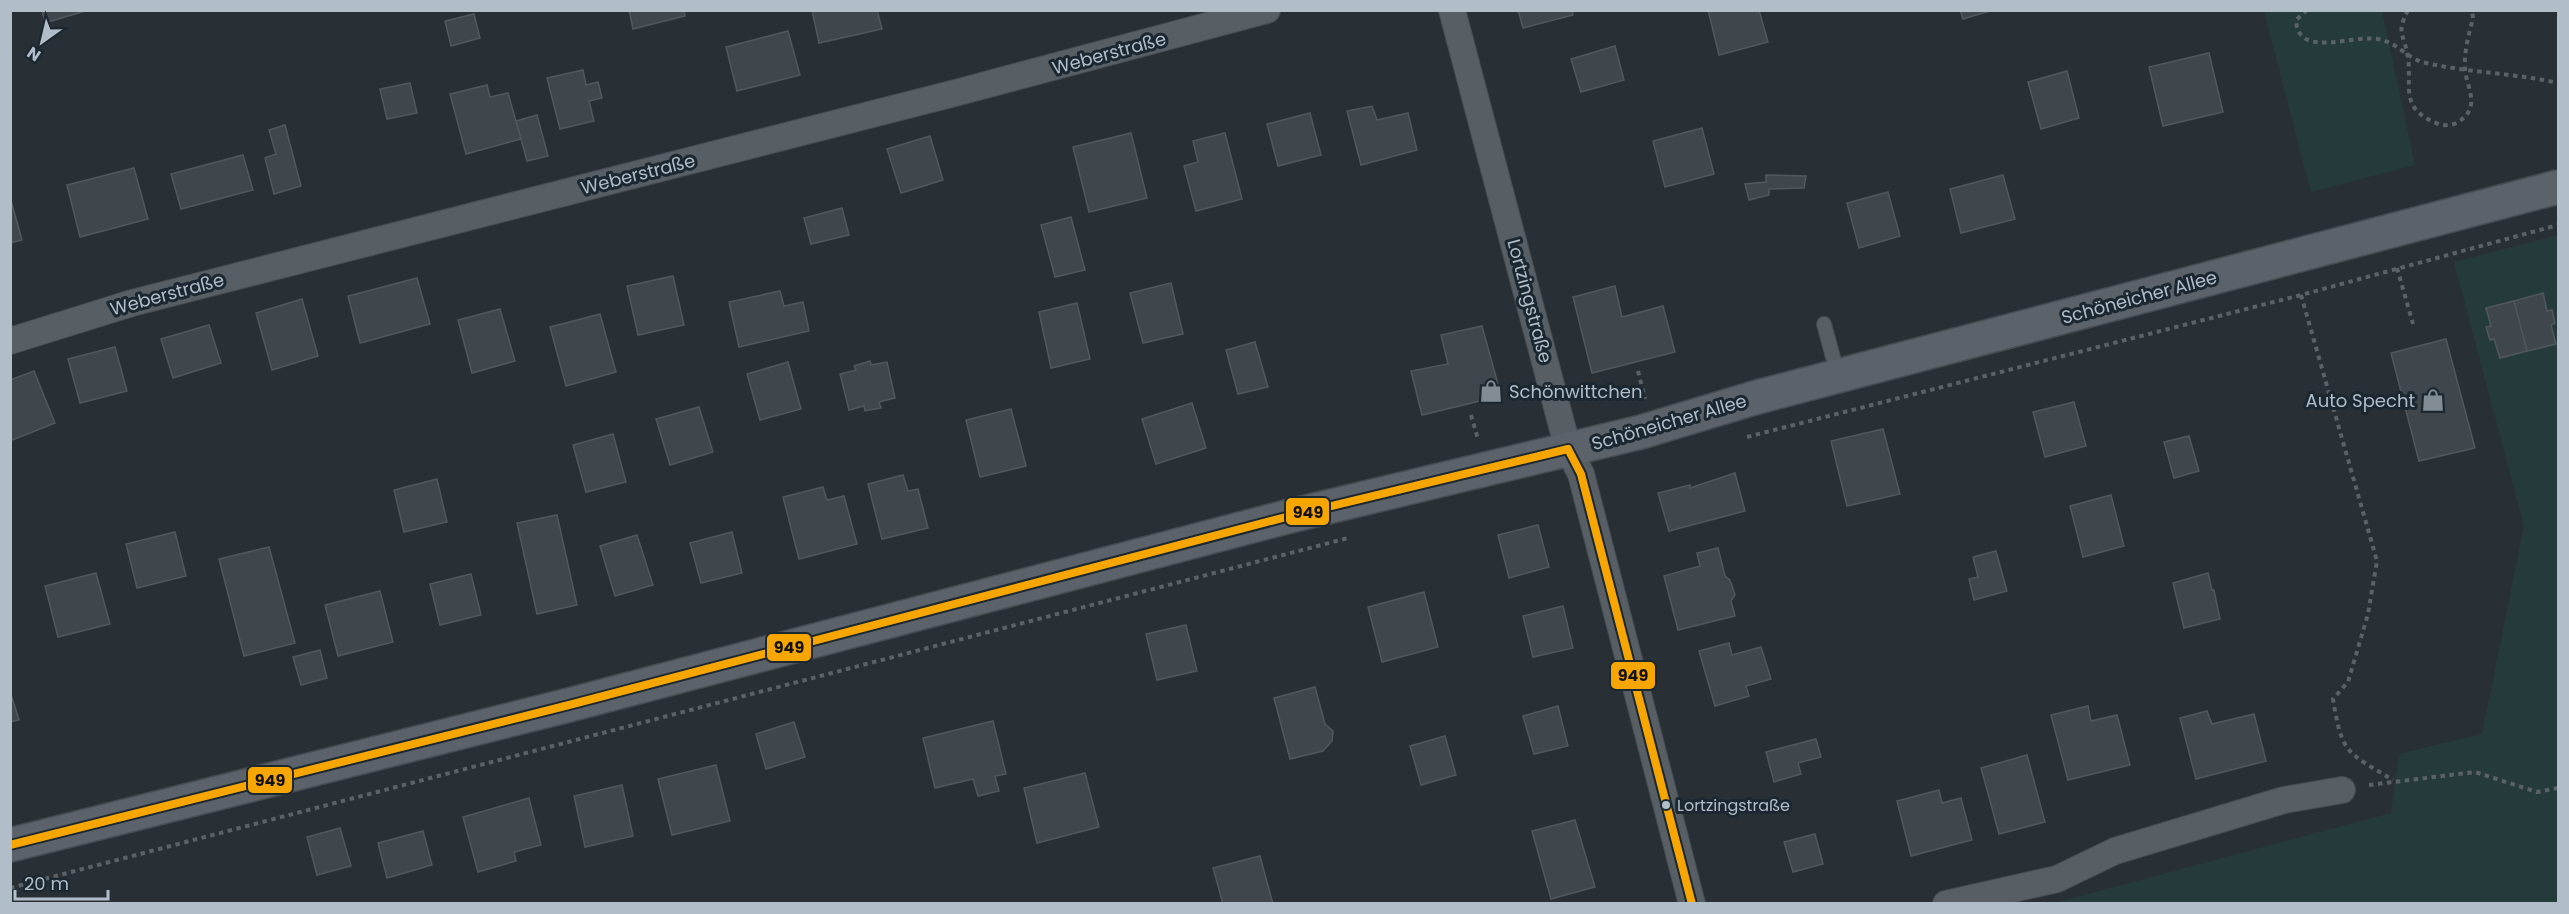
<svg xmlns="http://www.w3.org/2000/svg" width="2569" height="914" font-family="Poppins,sans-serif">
<rect width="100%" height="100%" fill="#283036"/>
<!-- green -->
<path fill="#253b3b" d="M2264,11h118l33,154 -104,27z
M2558,235v668l-507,1 340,-91 8,-59 83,-20 42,-208 -70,-264z"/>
<!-- building -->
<path fill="#40474c" stroke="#50585e" stroke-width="1.5" d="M42,10h46l-43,13z
M629,10h55l1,6 -52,13z
M812,10h65l5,19 -63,14z
M1518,10h54l1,5 -50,13z
M1708,10h51l9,32 -49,13z
M1960,10h33l-30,9z
M474,14l6,24 -29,8 -6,-25z
M788,31l12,44 -63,16 -11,-44z
M1615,46l9,34 -43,12 -10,-33z
M2209,53l14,59 -60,14 -14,-59z
M583,70l3,15 12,-3 4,16 -13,3 5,20 -34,8 -13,-51z
M2067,71l12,47 -38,11 -13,-47z
M410,83l7,30 -30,6 -7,-30z
M487,85l3,12 18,-4 13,46 -55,15 -16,-60z
M1372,106l5,14 31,-7 9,37 -56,15 -14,-54z
M1310,113l11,42 -43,11 -11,-42z
M537,115l11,41 -21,5 -11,-40z
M285,125l16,61 -27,8 -9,-36 11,-4 -7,-24z
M1702,128l12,46 -49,13 -12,-46z
M1131,133l16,65 -58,14 -16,-65z
M1225,133l17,66 -46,12 -12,-45 14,-4 -5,-21z
M930,136l13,44 -42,13 -14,-44z
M243,155l10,35 -72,19 -10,-35z
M134,168l14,51 -68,18 -13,-52z
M1766,175l40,1 -2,12 -35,1v6l-20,5 -4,-16 21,-2z
M2003,175l12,44 -54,14 -11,-44z
M1888,192l12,44 -41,12 -12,-45z
M10,197l12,43 -12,3z
M842,208l7,27 -38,9 -7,-26z
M1071,217l14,53 -30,7 -14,-52z
M673,276l11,49 -46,10 -11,-49z
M417,278l13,46 -70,19 -12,-47z
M1171,283l12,51 -40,9 -13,-50z
M1615,286l7,31 41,-11 12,46 -83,21 -19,-76z
M780,291l4,15 19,-4 6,29 -70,16 -10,-45z
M2543,293l4,18 5,-1 3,13 -4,2 5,19 -29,7 -13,-50z
M302,299l16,57 -46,14 -16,-57z
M2514,301l13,50 -27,7 -6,-19 -4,1 -4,-13 5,-1 -5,-18z
M1077,303l13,56 -39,9 -12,-56z
M500,309l15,52 -43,12 -14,-53z
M600,314l16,58 -50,14 -16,-59z
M209,325l12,38 -48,15 -12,-39z
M1482,326l17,62 -3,9 -74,18 -11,-44 37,-7 -7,-29z
M2446,339l29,109 -56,13 -28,-108z
M1255,342l13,45 -30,7 -12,-44z
M115,347l12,44 -47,12 -12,-44z
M870,361l1,4 16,-3 8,36 -16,4 2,6 -16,3 -1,-5 -15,4 -9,-36 16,-4 -2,-4z
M788,362l13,47 -41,11 -13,-46z
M34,371l21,52 -45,18v-61z
M2074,402l12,44 -41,11 -12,-45z
M1192,403l14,45 -50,16 -14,-45z
M699,407l14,45 -43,13 -14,-46z
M1011,409l15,57 -46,11 -14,-57z
M1883,429l17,65 -53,12 -16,-65z
M613,434l13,48 -40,10 -13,-47z
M2189,436l10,35 -25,7 -10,-36z
M1735,473l10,38 -76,20 -11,-38 32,-8v3z
M903,475l5,16 10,-2 10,39 -46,11 -14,-55z
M437,479l10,43 -43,10 -10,-42z
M823,487l4,13 17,-4 13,48 -58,15 -16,-62z
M2111,495l13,51 -41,11 -13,-51z
M557,515l20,90 -40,9 -20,-91z
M1538,525l11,42 -40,11 -11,-43z
M175,532l11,44 -49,12 -11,-44z
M732,532l10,41 -41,10 -11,-40z
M637,535l16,50 -38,11 -15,-50z
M269,547l26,96 -51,13 -25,-97z
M1718,548l7,28 5,4 5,15 -4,6 4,15 -57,14 -14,-54 36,-10 -3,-13z
M1996,551l11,40 -33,9 -5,-21 9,-2 -5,-20z
M96,573l14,51 -52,13 -13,-51z
M2208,573l4,17h2l6,29 -36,9 -11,-45z
M471,574l10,41 -41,10 -10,-41z
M380,591l13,51 -55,14 -13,-51z
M1424,592l14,55 -56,15 -14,-55z
M1563,606l10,42 -40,9 -10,-41z
M1186,625l11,46 -40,9 -11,-46z
M1729,643l3,12 29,-8 10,32 -25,7 3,10 -34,10 -16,-55z
M320,650l7,28 -26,7 -8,-28z
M1315,687l10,37 8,7 -1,10 -9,10 -33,8 -16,-61z
M10,691l9,29 -9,2z
M1558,706l10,40 -34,8 -11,-38z
M2088,706l3,15 26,-6 13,50 -62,15 -17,-65z
M2207,711l5,13 42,-10 12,47 -70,18 -16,-61z
M993,721l13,53 -11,2 4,15 -21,5 -5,-17 -38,9 -12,-50z
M794,722l11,35 -39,12 -10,-35z
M1445,736l11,39 -35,10 -11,-39z
M1816,739l5,18 -23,6 3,11 -27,8 -8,-30z
M2027,755l18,67 -46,12 -18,-66z
M716,765l14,56 -58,14 -14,-56z
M1085,773l14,54 -62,16 -13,-55z
M622,785l11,51 -48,11 -11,-51z
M1939,790l3,13 19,-5 11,42 -61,16 -14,-55z
M529,798l12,47 -27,7 2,9 -38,11 -15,-55z
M1575,820l20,67 -44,12 -19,-68z
M340,828l11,38 -34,9 -10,-38z
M423,831l9,34 -45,13 -9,-35z
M1815,834l8,30 -30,8 -9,-30z
M1260,856l13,48h-50l-10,-36z"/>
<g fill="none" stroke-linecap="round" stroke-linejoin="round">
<!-- lane casing -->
<g stroke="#464c51" stroke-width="16">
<path id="lane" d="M1824,324l14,52"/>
</g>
<!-- street casing -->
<g stroke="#464c51" stroke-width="28">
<path id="street" d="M1452,10l116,439 13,25 111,430
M10,341l122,-38 827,-211 308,-82
M1946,904l111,-25 58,-28 169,-51 58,-10"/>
</g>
<!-- secondary casing -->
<g stroke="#464c51" stroke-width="36">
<path id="secondary" d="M10,845l559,-140 721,-189 351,-84 113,-34 804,-211"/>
</g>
<!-- path -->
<path stroke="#5a6267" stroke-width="4" stroke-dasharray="4.5 4.5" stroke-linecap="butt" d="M2307,10l-11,10c2,41 59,12 86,20 16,4 28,20 44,23 44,10 89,10 132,20
M2408,10c-13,25 -3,24 0,48 4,28 -9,50 28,65 6,3 16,3 22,-1 25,-15 7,-37 7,-54 -1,-17 4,-34 8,-50l-1,-8
M2397,268l16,56
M2301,295l76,266 -9,53 -20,68 -15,17c9,56 14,53 60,81
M1638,371l7,28
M1471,415l7,24
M1747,437l554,-142 257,-70
M2369,785l106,-13 62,20 21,-4
M10,888l1338,-350"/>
<!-- lane -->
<use href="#lane" stroke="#575e64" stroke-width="14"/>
<!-- street -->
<use href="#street" stroke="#575e64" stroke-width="26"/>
<!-- secondary -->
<use href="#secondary" stroke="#5c6269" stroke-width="33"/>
<!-- bus-1 casing -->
<g stroke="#1b2731" stroke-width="12">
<path id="bus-1" d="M1568,449l13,25 111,430
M10,845l559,-140 721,-189 278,-67"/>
</g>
<!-- bus-1 -->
<use href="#bus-1" stroke="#f7a600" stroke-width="8"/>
</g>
<!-- icons -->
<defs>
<g id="shop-bare" transform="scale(1.8)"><path d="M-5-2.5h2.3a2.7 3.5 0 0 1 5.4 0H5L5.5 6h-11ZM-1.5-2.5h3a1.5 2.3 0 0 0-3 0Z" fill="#818c95" stroke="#1b2731" stroke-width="2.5" paint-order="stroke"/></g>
</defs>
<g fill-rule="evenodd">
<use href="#shop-bare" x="1491" y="391"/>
<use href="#shop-bare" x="2433" y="400"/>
</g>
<!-- markers -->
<circle fill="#b1bdc8" stroke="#1b2731" stroke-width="2" cx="1666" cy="805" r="5"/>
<g text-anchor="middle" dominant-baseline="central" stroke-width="6" stroke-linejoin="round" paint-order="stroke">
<!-- bus labels -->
<g font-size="16" fill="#b1bdc8" stroke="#1b2731" text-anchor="start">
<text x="1677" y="805">Lortzingstraße</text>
</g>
<!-- street labels -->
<g font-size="18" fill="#b1bdc8" stroke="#1b2731">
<text transform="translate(1109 53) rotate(-15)">Weberstraße</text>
<text transform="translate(638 174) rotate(-14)">Weberstraße</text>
<text transform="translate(167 294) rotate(-15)">Weberstraße</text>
<text transform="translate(2139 297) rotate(-15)">Schöneicher Allee</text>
<text transform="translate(1530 301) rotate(75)">Lortzingstraße</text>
<text transform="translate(1669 422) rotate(-16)">Schöneicher Allee</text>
</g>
<!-- poi labels -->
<g font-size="18" fill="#b1bdc8" stroke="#1b2731" text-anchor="start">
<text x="1509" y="391">Schönwittchen</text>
<text x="2415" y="400" text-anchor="end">Auto Specht</text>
</g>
</g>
<g stroke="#1b2731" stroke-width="2">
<rect x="1285" y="497" width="45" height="29" rx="6" fill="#f7a600"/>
<rect x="766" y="633" width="46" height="29" rx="6" fill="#f7a600"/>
<rect x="1610" y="661" width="46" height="29" rx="6" fill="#f7a600"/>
<rect x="247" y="766" width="46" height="28" rx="6" fill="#f7a600"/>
</g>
<g font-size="16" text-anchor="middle" font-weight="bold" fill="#111">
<text x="1308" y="518">949</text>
<text x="789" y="653">949</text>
<text x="1633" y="681">949</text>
<text x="270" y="786">949</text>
</g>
<!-- border -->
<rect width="2569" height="914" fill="none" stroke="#b1bdc8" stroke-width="24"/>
<!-- north arrow -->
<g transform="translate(42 42) rotate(214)" stroke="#1b2731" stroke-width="4.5" paint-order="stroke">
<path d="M0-4.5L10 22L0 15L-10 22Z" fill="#b1bdc8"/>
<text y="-9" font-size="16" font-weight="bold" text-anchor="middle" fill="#b1bdc8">N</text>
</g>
<!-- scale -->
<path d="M15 890v9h93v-9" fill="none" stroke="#b1bdc8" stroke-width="3"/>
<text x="24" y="890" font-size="18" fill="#b1bdc8" stroke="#1b2731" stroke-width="4.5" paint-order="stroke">20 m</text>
</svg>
